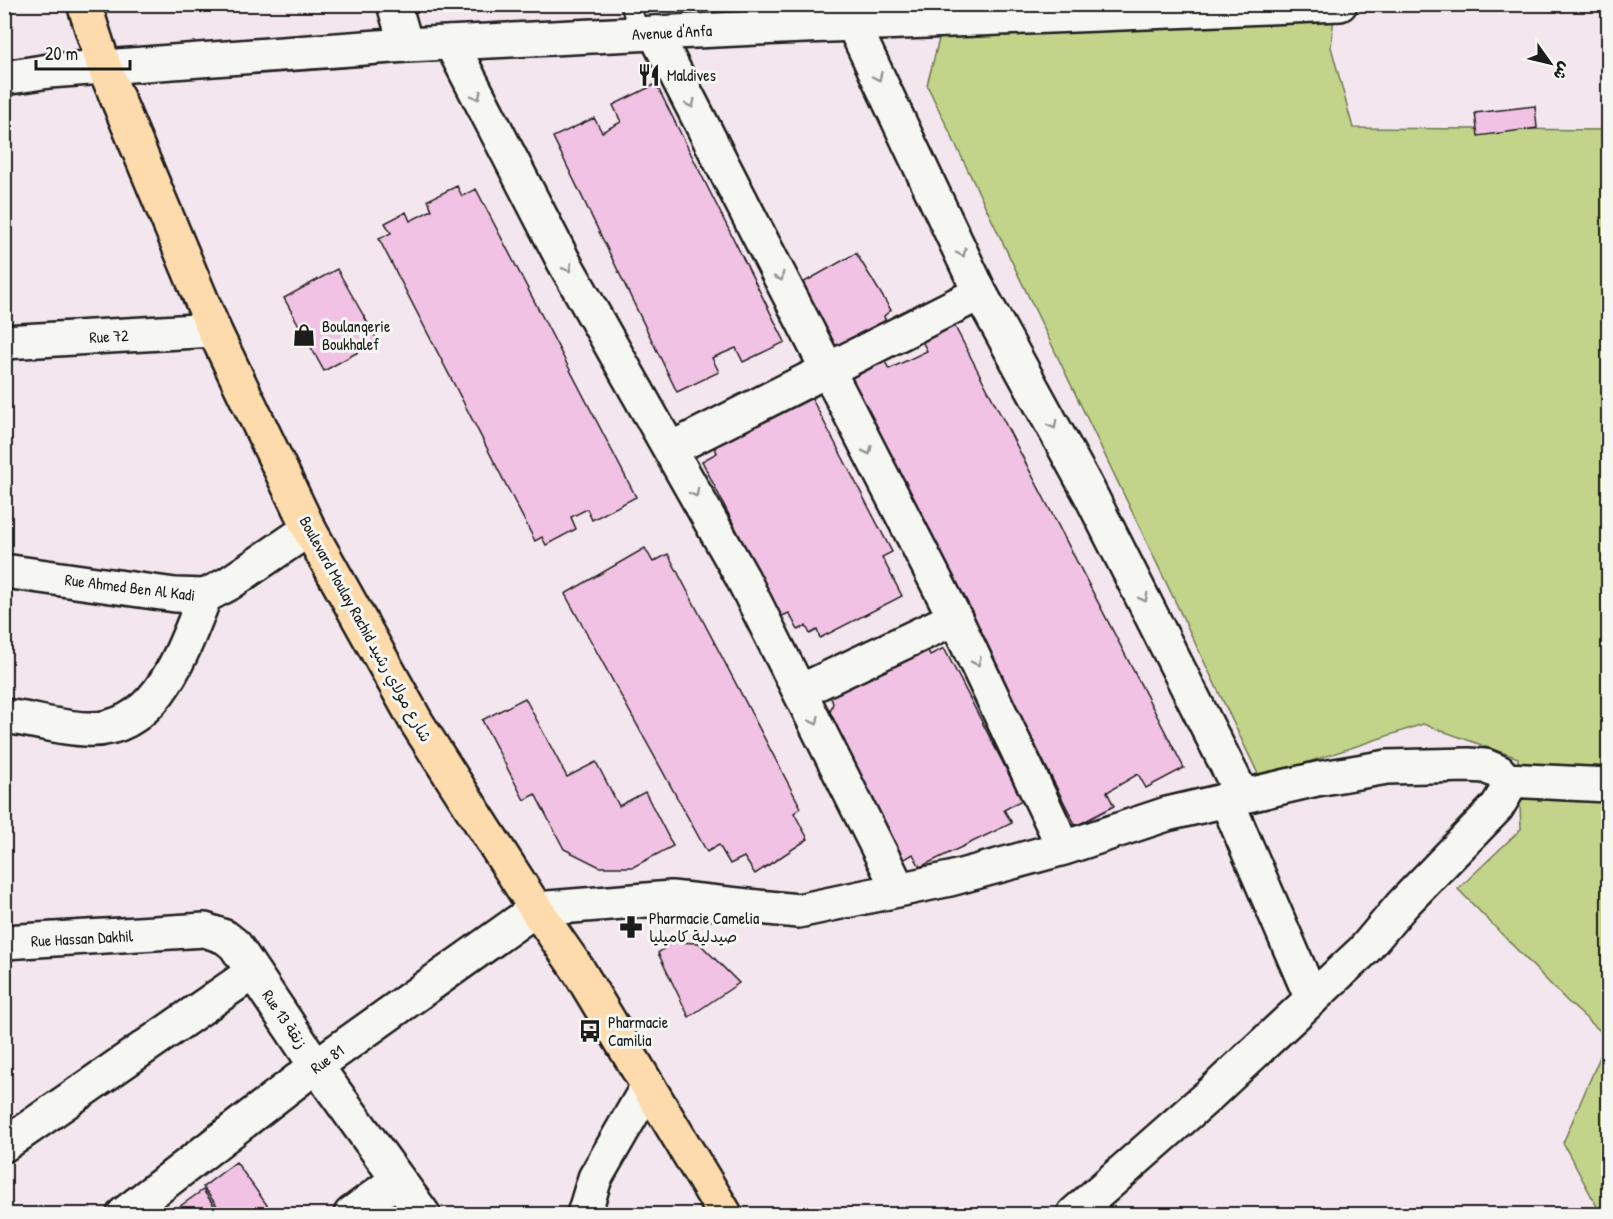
<svg xmlns="http://www.w3.org/2000/svg" width="1613" height="1219" font-family="'Patrick Hand','Playpen Sans Arabic',sans-serif">
<rect width="100%" height="100%" fill="#f4e6ee"/>
<filter id="ink" filterUnits="userSpaceOnUse"><feTurbulence type="fractalNoise" baseFrequency=".0167" numOctaves="2"/><feDisplacementMap in="SourceGraphic" scale="12" xChannelSelector="R" yChannelSelector="G"/><feConvolveMatrix kernelMatrix="1 2 1 2 8 2 1 2 1" color-interpolation-filters="sRGB"/></filter>
<g filter="url(#ink)">
<!-- green -->
<path fill="#c1d48a" stroke="#6e7853" stroke-width="1.5" d="M948,5h387l-4,42 22,81 255,2v908l-41,-37 -109,-112 63,-60 -3,-71 -95,-34 -163,54 -333,-693z
M1608,1038v176h-7l-38,-71z"/>
<!-- building -->
<path fill="#f1c2e4" stroke="#1c1c1c" stroke-width="1.5" d="M656,84l129,258 -42,20 -7,-14 -24,10 7,14 -42,20 -124,-255 41,-19 8,14 19,-10 -8,-17z
M1535,106l2,22 -59,8 -3,-23z
M457,186l5,10 14,-7 160,308 -44,23 -5,-11 -16,8 5,12 -30,16 -4,-8 -7,4 -156,-302 12,-6 -6,-10 21,-11 4,9 22,-11 -4,-10z
M856,253l35,57 -7,6 2,7 -54,30 -40,-64z
M337,269l41,72 -54,30 -40,-73z
M951,319l233,449 -38,20 -8,-14 -31,18 7,14 -38,20 -230,-456 35,-16 8,15 38,-18 -8,-16z
M811,397l81,155 -10,5 20,39 -82,42 -3,-8 -7,4 -4,-8 -8,4 -9,-17 -9,4 -78,-156 15,-8 -4,-10z
M645,548l8,14 15,-8 133,254 -7,5 14,26 -53,35 -11,-17 -14,7 -11,-19 -12,7 -142,-258z
M923,639l7,16 14,-7 78,152 -18,10 8,13 -92,44 -7,-13 -13,8 -71,-147 4,-12 -7,-17z
M525,698l42,79 29,-15 23,44 26,-14 28,54 -40,21h-33l-36,-18 -29,-55 -11,6 -42,-80z
M673,942l26,1 40,40 -50,34 -31,-64z
M236,1162l36,50 -3,2h-46l-20,-27z
M203,1190l17,24h-51z"/>
<g fill="none" stroke-linecap="round" stroke-linejoin="round">
<!-- lane casing -->
<g stroke="#1c1c1c" stroke-width="22">
<path id="lane" d="M630,4l10,30"/>
</g>
<!-- street casing -->
<g stroke="#1c1c1c" stroke-width="38">
<path id="street" d="M394,4l12,41
M853,24l127,269 109,199 153,303
M655,33l300,585 109,230
M451,43l113,219 178,315 156,311
M4,342l210,-12
M671,449l309,-156
M4,571l171,24 30,1 23,-12 81,-55
M801,691l154,-73
M4,716c27,3 55,12 82,13 72,4 97,-80 119,-133
M1506,780l102,5
M1226,799l86,200
M4,942l201,-12 20,7 10,8 81,121 107,148
M4,1145l249,-173
M124,1214l192,-148 220,-157 135,-11 127,13 152,-32 114,-31 103,-34 150,-35 70,-12 81,-2 17,1 14,6 7,8v12l-9,15 -95,98 -38,45 -156,146 -134,118
M351,1214l47,-35
M584,1214l11,-36 53,-92"/>
</g>
<!-- secondary casing -->
<g stroke="#1c1c1c" stroke-width="38">
<path id="secondary" d="M4,78l45,-7 357,-26 351,-17 583,-24"/>
</g>
<!-- primary casing -->
<g stroke="#1c1c1c" stroke-width="38">
<path id="primary" d="M84,4l21,65 109,261 95,199 108,194 119,186 43,62 146,243"/>
</g>
<!-- lane -->
<use href="#lane" stroke="#f6f6f2" stroke-width="18"/>
<!-- street -->
<use href="#street" stroke="#f6f6f2" stroke-width="33"/>
<!-- secondary -->
<use href="#secondary" stroke="#f6f6f2" stroke-width="33"/>
<!-- primary -->
<use href="#primary" stroke="#fedbac" stroke-width="33"/>
</g>
<!-- one-way arrows -->
<defs><path id="oneway-chevron" d="M-2-3.5L2.5 0L-2 3.5" fill="none" stroke-width="1.6" stroke-linecap="round" stroke-linejoin="round" transform="scale(1.5)"/></defs>
<g stroke="#949492">
<use href="#oneway-chevron" transform="translate(878 77) rotate(65)"/>
<use href="#oneway-chevron" transform="translate(477 96) rotate(64)"/>
<use href="#oneway-chevron" transform="translate(691 104) rotate(63)"/>
<use href="#oneway-chevron" transform="translate(962 253) rotate(65)"/>
<use href="#oneway-chevron" transform="translate(568 268) rotate(60)"/>
<use href="#oneway-chevron" transform="translate(780 277) rotate(63)"/>
<use href="#oneway-chevron" transform="translate(1053 425) rotate(62)"/>
<use href="#oneway-chevron" transform="translate(868 451) rotate(64)"/>
<use href="#oneway-chevron" transform="translate(695 493) rotate(61)"/>
<use href="#oneway-chevron" transform="translate(1144 598) rotate(63)"/>
<use href="#oneway-chevron" transform="translate(977 662) rotate(64)"/>
<use href="#oneway-chevron" transform="translate(815 721) rotate(65)"/>
</g>
</g>
<!-- icons -->
<defs>
<g id="restaurant-bare" transform="scale(1.8)"><path d="M-5-6h1v4h1v-4h1v4h1v-4h1v5L-1.5 .5V6h-2V.5L-5-1ZM5-6V6H3V1.5H1.5Q1.5-4 5-6Z" fill="#1c1c1c" stroke="#f6f6f2" stroke-width="2.5" paint-order="stroke"/></g>
<g id="shop-bare" transform="scale(1.8)"><path d="M-5-2.5h2.3a2.7 3.5 0 0 1 5.4 0H5L5.5 6h-11ZM-1.5-2.5h3a1.5 2.3 0 0 0-3 0Z" fill="#1c1c1c" stroke="#f6f6f2" stroke-width="2.5" paint-order="stroke"/></g>
<g id="pharmacy-bare" transform="scale(1.8)"><path d="M-2-6h4v4h4v4h-4v4h-4v-4h-4v-4h4Z" fill="#1c1c1c" stroke="#f6f6f2" stroke-width="2.5" paint-order="stroke"/></g>
<g id="bus-bare" transform="scale(1.8)"><path d="M-5-6H5V4H4V6H2V4H-2V6H-4V4H-5ZM-3.5-4V0h7V-4ZM-3.5 1.2v1.5H-2V1.2ZM2 1.2v1.5H3.5V1.2Z" fill="#1c1c1c" stroke="#f6f6f2" stroke-width="2.5" paint-order="stroke"/></g>
</defs>
<g fill-rule="evenodd">
<use href="#restaurant-bare" x="649" y="75"/>
<use href="#shop-bare" x="304" y="335"/>
<use href="#pharmacy-bare" x="631" y="927"/>
<use href="#bus-bare" x="590" y="1031"/>
</g>
<g text-anchor="middle" dominant-baseline="central" stroke-width="6" stroke-linejoin="round" paint-order="stroke">
<!-- street labels -->
<g font-size="16" fill="#1c1c1c" stroke="#f6f6f2">
<text transform="translate(672 32) rotate(-3)">Avenue d'Anfa</text>
<text transform="translate(109 336) rotate(-3)">Rue 72</text>
<text transform="translate(130 587) rotate(7)">Rue Ahmed Ben Al Kadi</text>
<text transform="translate(366 629) rotate(61)">Boulevard Moulay Rachid شارع مولاي رشيد</text>
<text transform="translate(82 938) rotate(-3)">Rue Hassan Dakhil</text>
<text transform="translate(285 1019) rotate(56)">Rue 13 زنقة</text>
<text transform="translate(327 1059) rotate(-36)">Rue 81</text>
</g>
<!-- poi labels -->
<g font-size="16" fill="#1c1c1c" stroke="#f6f6f2" text-anchor="start">
<text x="667" y="75">Maldives</text>
<text x="322" y="326">Boulangerie<tspan x="322" dy="18">Boukhalef</tspan></text>
<text x="649" y="918">Pharmacie Camelia<tspan x="649" dy="18">صيدلية كاميليا</tspan></text>
<text x="608" y="1022">Pharmacie<tspan x="608" dy="18">Camilia</tspan></text>
</g>
</g>
<!-- margin -->
<rect width="1613" height="1219" fill="none" stroke="#f6f6f2" stroke-width="24"/>
<rect x="12" y="12" width="1589" height="1195" fill="none" stroke="#1c1c1c" stroke-width="2" filter="url(#ink)"/>
<!-- north arrow -->
<g transform="translate(1550 63) rotate(124)" stroke="#f6f6f2" stroke-width="4.5" paint-order="stroke">
<path d="M0-4.5L10 22L0 15L-10 22Z" fill="#1c1c1c"/>
<text y="-9" font-size="16" font-weight="bold" text-anchor="middle" fill="#1c1c1c">ش</text>
</g>
<!-- scale -->
<path d="M36 60v9h94v-9" fill="none" stroke="#1c1c1c" stroke-width="3"/>
<text x="45" y="60" font-size="18" fill="#1c1c1c" stroke="#f6f6f2" stroke-width="4.5" paint-order="stroke">20 m</text>
</svg>
